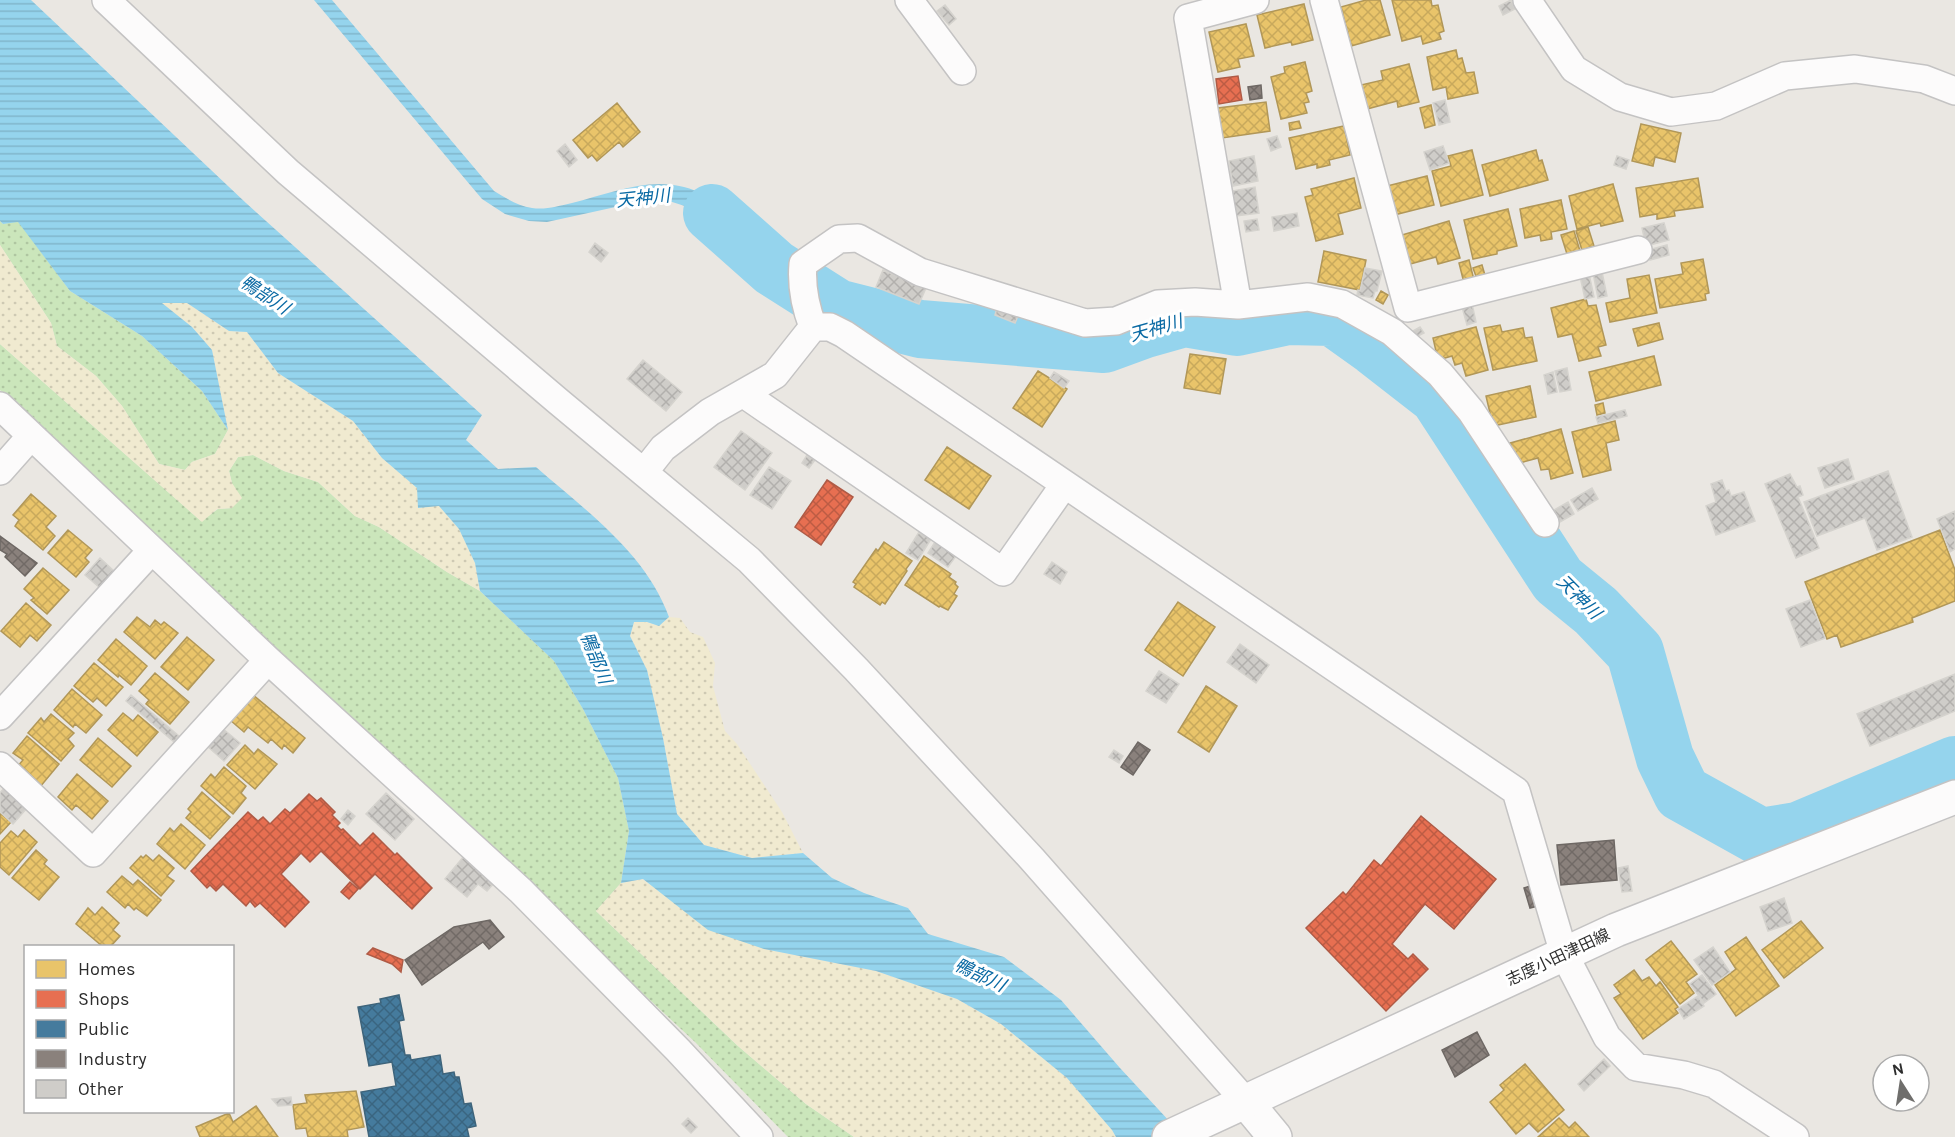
<svg xmlns="http://www.w3.org/2000/svg" width="1955" height="1137" font-family="Karla,'Noto Sans JP',sans-serif">
<defs>
<pattern id="grass-dots" width="8" height="8" patternUnits="userSpaceOnUse" patternTransform="scale(1.5)"><rect width="8" height="8" fill="#cbe6bb"/><path d="M2 2h.1M6 6h.1" fill="none" stroke="#afc6a1" stroke-width="1.8" stroke-linecap="round"/></pattern>
<pattern id="sand-dots" width="8" height="8" patternUnits="userSpaceOnUse" patternTransform="scale(1.5)"><rect width="8" height="8" fill="#f0ead0"/><path d="M2 2h.1M6 6h.1" fill="none" stroke="#cec9b3" stroke-width="1.8" stroke-linecap="round"/></pattern>
<pattern id="water-rules" width="6" height="5" patternUnits="userSpaceOnUse" patternTransform="scale(1.5)"><rect width="6" height="5" fill="#95d4ed"/><path d="M0 2.5h6" fill="none" stroke="#81b6cc"/></pattern>
<pattern id="homes-cross-hatch" width="8" height="8" patternUnits="userSpaceOnUse" patternTransform="scale(1.5)"><rect width="8" height="8" fill="#e9c46a"/><path d="M0 0l8 8M0 8l8-8" fill="none" stroke="#c8a95c"/></pattern>
<pattern id="shops-cross-hatch" width="8" height="8" patternUnits="userSpaceOnUse" patternTransform="scale(1.5)"><rect width="8" height="8" fill="#e76f51"/><path d="M0 0l8 8M0 8l8-8" fill="none" stroke="#bc5c44"/></pattern>
<pattern id="public-cross-hatch" width="8" height="8" patternUnits="userSpaceOnUse" patternTransform="scale(1.5)"><rect width="8" height="8" fill="#457b9d"/><path d="M0 0l8 8M0 8l8-8" fill="none" stroke="#3a6580"/></pattern>
<pattern id="industry-cross-hatch" width="8" height="8" patternUnits="userSpaceOnUse" patternTransform="scale(1.5)"><rect width="8" height="8" fill="#8a817c"/><path d="M0 0l8 8M0 8l8-8" fill="none" stroke="#716a66"/></pattern>
<pattern id="building-cross-hatch" width="8" height="8" patternUnits="userSpaceOnUse" patternTransform="scale(1.5)"><rect width="8" height="8" fill="#cfcdc9"/><path d="M0 0l8 8M0 8l8-8" fill="none" stroke="#b2b0ad"/></pattern>
</defs>
<rect width="100%" height="100%" fill="#eae7e2"/>
<!-- grass -->
<path fill="url(#grass-dots)" d="M0,221l3,3 15,-3 52,70 72,45 60,55 26,39 -13,24 -23,8 -7,8 -26,-6 -37,-58 -26,-30 -39,-30 -6,-23 -51,-78z
M0,344l201,177 17,-12 14,-1v-25l-3,-12 9,-14 15,-2 31,16 34,11 37,34 24,11 68,45 33,19 74,70 29,48 35,69 11,53 -8,52 -25,28 142,135 68,58 48,33h-66l-93,-95 -525,-489 -170,-163z"/>
<!-- sand -->
<path fill="url(#sand-dots)" d="M0,245l51,78 6,23 39,30 26,30 37,58 26,6 7,-8 23,-8 13,-24 -16,-80 -20,-23 -31,-24h26l42,28 18,1 31,41 75,48 29,37 57,48 20,23 16,34 5,28 -33,-19 -68,-45 -24,-11 -37,-34 -34,-11 -31,-16 -15,2 -9,14 3,12 10,15 -10,10 -15,1 -15,13 -202,-178z
M669,617l11,1 10,14 13,5 12,26 -2,23 12,45 12,13 45,68 21,41 -51,5 -48,-13 -27,-31 -14,-76 -16,-68 -17,-34 4,-14h13l12,4z
M642,879l18,12 105,58 111,22 81,28 44,25 66,54 45,52 4,7h-262l-48,-33 -68,-58 -142,-135 25,-28z"/>
<!-- water -->
<path fill="url(#water-rules)" d="M0,0h31l215,203 236,212 -16,25 32,29 38,-2c50,44 110,86 133,150l-10,9 -12,-4h-13l-4,14 17,34 16,68 14,76 27,31 48,13 51,-5 29,25 32,15 44,15 20,26 76,23 57,43 59,68 64,69h-68l-4,-7 -45,-52 -66,-54 -44,-25 -81,-28 -112,-22 -56,-19 -65,-51 -22,4 8,-52 -11,-53 -35,-69 -29,-48 -74,-70 -5,-28 -16,-34 -20,-23 -21,2 -1,-20 -35,-30 -29,-37 -75,-48 -31,-41 -18,-1 -42,-28h-25l30,24 20,23 16,80 -26,-39 -60,-55 -72,-45 -52,-69 -15,2 -3,-3z
M314,0h18l162,191c12,7 24,15 38,17 14,2 26,-2 40,-5 36,-9 75,-26 112,-16 36,9 69,45 97,68l-12,16 -72,-61 -31,-10 -23,1 -96,21 -18,-1 -24,-7 -23,-15z"/>
<!-- homes -->
<path fill="url(#homes-cross-hatch)" stroke="#b19758" stroke-width="1.5" d="M1366,0h14l10,35 -39,11 -10,-39z
M1392,0h39l1,6 6,-1 6,26 -5,2 2,6 -18,5 -2,-8 -19,5z
M1304,4l9,36 -21,5 -1,-3 -26,6 -8,-33z
M1246,24l8,32 -16,3 2,8 -22,5 -9,-40z
M1456,50l2,9 4,-1 4,15 8,-1 4,21 -30,6 -2,-12 -13,3 -6,-33z
M1305,62l7,29 -6,2 3,9 -5,1 3,10 -26,6 -10,-42 14,-4 -1,-6z
M1409,64l10,38 -21,5 -1,-6 -30,8 -6,-24 22,-5 -2,-9z
M1266,102l4,29 -48,7 -4,-30z
M617,103l23,29 -17,15 -4,-5 -22,19 -5,-6 -4,3 -15,-18z
M1431,105l4,20 -10,3 -5,-20z
M1299,121l2,7 -11,2 -1,-7z
M1641,124l40,9 -6,29 -20,-5 -2,9 -21,-5z
M1344,126l6,29 -21,5 1,5 -13,3v-4l-21,5 -7,-31z
M1472,150l11,45 -42,11 -9,-35 19,-5 -3,-10z
M1536,150l3,11 3,-1 6,20 -58,16 -8,-31z
M1427,176l7,29 -40,10 -7,-29z
M1354,178l7,30 -23,6 5,20 -27,7 -11,-44 8,-2 -2,-6z
M1698,178l5,29 -29,4 1,5 -18,3v-5l-17,3 -4,-29z
M1613,184l10,37 -22,5 -1,-3 -23,6 -8,-33z
M1561,200l6,29 -16,3 1,7 -11,2 -1,-6 -15,3 -5,-29z
M1508,209l9,37 -20,5v3l-24,5 -9,-39z
M1449,221l11,37 -22,6 -2,-7 -26,7 -8,-29z
M1588,227l6,19 -12,4 -6,-19z
M1574,231l6,20 -13,3 -6,-19z
M1324,251l42,9 -6,30 -42,-8z
M1703,259l6,34 -4,1 1,6 -46,8 -5,-29 28,-5 -2,-11z
M1469,260l5,20 -10,3 -5,-20z
M1482,265l3,10 -8,4 -4,-11z
M1649,275l8,38 -47,9 -4,-19 24,-5 -3,-19z
M1381,291l7,4 -5,9 -7,-4z
M1586,299l2,7 8,-1 10,40 -8,2 3,9 -22,5 -7,-27 -14,3 -7,-29z
M1659,323l4,16 -25,7 -5,-17z
M1500,325l2,7 21,-4 2,10 7,-1 5,24 -44,9 -9,-42z
M1476,327l12,43 -22,6 -4,-13 -7,2 -3,-9 -14,4 -5,-22z
M1190,354l36,5 -6,35 -36,-6z
M1654,356l7,29 -65,16 -7,-29z
M1038,371l29,18 -25,38 -29,-19z
M1530,386l6,31 -43,9 -7,-30z
M1603,403l2,10 -8,2 -2,-10z
M1615,421l4,19 -13,3 5,27 -28,7 -11,-45z
M1561,429l12,44 -22,6 -2,-10 -8,1 -3,-12 -22,6 -6,-21z
M947,447l44,29 -22,33 -44,-29z
M31,494l25,22 -10,11 9,9 -12,14 -28,-24 4,-6 -6,-5z
M68,530l24,20 -7,8 4,4 -13,15 -28,-24z
M1940,530l15,40v31l-43,17 1,4 -72,25 -4,-12 -10,4 -22,-57z
M884,542l28,19 -6,8 1,2 -22,33 -3,-2 -2,3 -26,-18 2,-3 -3,-2 23,-33 2,2z
M924,556l27,18 -2,3 7,5 -1,2 3,3 -4,7 3,2 -9,14 -8,-4 -1,1 -34,-22z
M43,568l26,22 -22,24 -16,-14 3,-2 -10,-9z
M1178,602l37,25 -32,49 -38,-26z
M26,603l25,22 -14,16 -7,-6 -10,12 -19,-16z
M137,617l13,10 5,-7 6,5 3,-3 14,11 -23,26 -31,-27z
M187,637l27,23 -26,30 -27,-23z
M116,639l31,27 -16,19 -12,-10 -1,2 -20,-17z
M94,663l29,24 -17,19 -9,-8 -4,4 -19,-16z
M155,673l34,29 -19,22 -24,-20 3,-4 -10,-9z
M1206,686l31,20 -28,46 -31,-20z
M72,689l30,26 -16,18 -11,-9 -2,3 -19,-17z
M252,694l53,44 -12,15 -9,-8 -2,4 -11,-10 -3,4 -20,-16 -4,5 -14,-12z
M123,713l10,8 5,-6 20,17 -21,24 -29,-26z
M51,714l23,19 -6,6 6,7 -13,15 -33,-28 13,-15 3,4z
M27,736l32,28 -19,23 -23,-20 6,-7 -10,-7z
M98,738l33,28 -19,21 -32,-27z
M245,745l9,9 4,-5 19,15 -22,25 -28,-24z
M224,767l22,19 -5,7 5,5 -13,16 -32,-28 10,-12 4,4z
M77,774l31,27 -16,18 -16,-14 -4,5 -14,-13z
M202,792l28,25 -20,22 -24,-21 5,-6 -3,-3z
M0,813l11,9 -11,12z
M181,824l24,21 -20,24 -28,-25 13,-16 4,4z
M24,830l13,12 -28,33 -9,-8v-24l11,-12 7,6z
M36,850l11,10 -3,4 15,13 -20,23 -27,-22z
M146,855l7,6 6,-6 15,13 -7,8 7,5 -13,15 -31,-28 11,-12 2,2z
M122,876l11,9 5,-5 23,20 -14,16 -11,-8 -2,2 -6,-6 -3,4 -18,-16z
M102,907l17,16 -6,7 7,6 -9,10h-9l-26,-22 12,-16 7,7z
M1801,921l22,27 -39,30 -22,-28z
M1746,937l33,49 -43,30 -21,-31 21,-16 -11,-17z
M1671,941l26,33 -11,8 8,11 -14,11 -34,-44z
M1634,970l8,11 7,-4 7,9 4,-4 18,25 -3,2 3,4 -35,26 -29,-41 7,-4 -7,-9z
M1525,1064l39,46 -26,22 -9,-9 -13,11 -26,-32 14,-12 -4,-5z
M356,1091l8,36 -17,3 1,7h-40l-2,-9 -10,1 -3,-24 14,-2 -2,-8z
M256,1106l22,31h-78l-4,-10 33,-14 4,9z
M1559,1118l10,10 6,-6 14,15h-51z"/>
<!-- shops -->
<path fill="url(#shops-cross-hatch)" stroke="#af5b46" stroke-width="1.5" d="M1238,76l4,24 -23,4 -3,-25z
M827,480l26,17 -32,48 -26,-18z
M309,794l8,7 4,-3 14,14 -3,3 8,8 -3,3 4,4 2,-1 17,17 13,-13 22,22 2,-2 35,35 -20,21 -37,-35 -15,15 -39,-38 -11,11 -9,-9 -20,21 28,28 -24,25 -25,-24 -5,4 -5,-6 -4,5 -23,-22 -7,7 -6,-6 -3,3 -16,-17 57,-59 10,9 5,-4 7,7 15,-15 5,4z
M1421,816l75,63 -42,50 -29,-25 -33,40 16,15 5,-5 15,15 -42,42 -80,-83 37,-36 3,3 28,-35 7,6z
M350,882l8,7 -9,10 -8,-7z
M373,948l30,12 -2,12 -9,-8 -25,-10z"/>
<!-- public -->
<path fill="url(#public-cross-hatch)" stroke="#3e647b" stroke-width="1.5" d="M399,995l5,25 -5,1 6,34h5l1,5 29,-5 3,19 11,-2 1,5h4l5,27 7,-1 5,23 -9,2 2,9h-100l-8,-45 35,-6 -4,-24 -23,4 -11,-59 23,-4 -1,-4z"/>
<!-- industry -->
<path fill="url(#industry-cross-hatch)" stroke="#6e6864" stroke-width="1.5" d="M1261,85l1,13 -12,2 -2,-13z
M0,536l37,27 -12,13 -20,-19 2,-3 -7,-4z
M1138,742l12,8 -17,25 -12,-8z
M1614,840l3,40 -56,5 -4,-40z
M1533,885l5,21 -8,2 -6,-20z
M490,920l14,17 -15,12 -6,-7 -61,43 -17,-25 49,-33z
M1477,1032l12,23 -34,22 -13,-27z"/>
<g fill="none" stroke-linecap="round" stroke-linejoin="round">
<!-- river -->
<path stroke="#95d4ed" stroke-width="58" d="M712,213l62,55 63,40 83,21 184,15 41,-15 39,-11 53,9 51,-11 45,1 42,30 63,49 120,184 38,31 39,41 30,106 17,35 79,44 37,-6 157,-66"/>
</g>
<!-- building -->
<path fill="url(#building-cross-hatch)" stroke="#d5d3ce" stroke-width="1.5" d="M1511,0l4,9 -12,6 -4,-9z
M945,5l11,14 -7,6 -12,-14z
M1445,100l5,22 -11,3 -6,-22z
M1277,136l4,11 -10,4 -4,-12z
M565,144l12,16 -8,7 -12,-16z
M1443,146l6,17 -19,7 -6,-18z
M1254,156l4,25 -25,5 -4,-25z
M1617,156l12,4 -3,9 -12,-4z
M1255,187l4,26 -23,3 -4,-25z
M1297,213l2,13 -25,5 -2,-14z
M1257,219l2,11 -13,2 -2,-11z
M1664,223l5,17 -23,6 -4,-18z
M595,243l13,10 -7,9 -12,-10z
M1667,245l2,10 -19,5 -2,-10z
M1365,268l17,3 -5,20h-2l-2,7 -16,-3 1,-5 2,1z
M883,270l43,18 -7,16 -43,-17z
M1602,272l5,24 -9,2 -5,-25z
M1589,274l5,23 -9,2 -5,-23z
M1472,304l4,18 -9,3 -5,-18z
M997,308l21,8 -3,7 -20,-8z
M1420,327l4,6 -10,5 -3,-6z
M643,360l39,32 -16,19 -39,-32z
M1567,368l4,22 -11,2 -5,-21z
M1054,372l15,9 -5,7 -14,-10z
M1553,372l4,20 -9,2 -4,-19z
M1625,410l2,6 -29,7 -2,-6z
M741,431l31,22 -27,37 -31,-23z
M807,455l8,5 -6,8 -7,-5z
M1848,459l6,20 -29,9 -7,-20z
M769,467l22,14 -19,28 -22,-14z
M1888,471l24,66 -35,13 -12,-32 -48,18 -13,-34z
M1790,474l7,13 3,-1 3,9 -5,2 21,51 -23,10 -31,-74z
M1722,480l4,11 3,-1 2,6 13,-4 11,29 -39,14 -10,-29 10,-4 -5,-18z
M1592,488l6,11 -20,12 -7,-11z
M1568,502l6,12 -14,8 -6,-12z
M1955,511v38l-5,3 -13,-33z
M919,532l12,7 -13,21 -12,-7z
M935,542l21,14 -8,11 -20,-14z
M100,558l14,13 -14,17 -15,-13z
M1052,562l15,10 -7,12 -16,-10z
M1810,600l15,38 -24,9 -15,-38z
M1240,644l29,21 -13,18 -29,-21z
M1159,671l20,13 -13,19 -20,-12z
M1955,674v37l-85,35 -13,-32z
M131,695l48,41 -5,6 -48,-41z
M222,728l18,15 -16,18 -17,-15z
M1114,750l9,6 -4,7 -10,-6z
M4,788l23,20 -14,16 -13,-12v-19z
M386,793l28,26 -19,21 -29,-26z
M348,810l7,6 -7,9 -7,-6z
M464,856l31,26 -8,9 -9,-7 -11,13 -22,-18z
M1628,866l4,25 -10,1 -4,-24z
M1784,898l8,25 -24,8 -8,-24z
M1713,947l17,25 -18,13 -18,-25z
M1702,975l14,19 -12,9 -14,-19z
M1698,996l6,10 -20,13 -6,-10z
M1604,1059l6,7 -26,25 -6,-7z
M291,1097l1,8 -14,1 -6,-7z
M688,1118l9,9 -6,6 -9,-9z"/>
<g fill="none" stroke-linecap="round" stroke-linejoin="round">
<!-- minor casing -->
<g stroke="#c4c3c3" stroke-width="30">
<path id="minor" d="M106,0l182,172 271,230 190,158 107,109 176,190 214,243
M909,0l53,71
M1324,0l84,308 230,-58
M1527,0l47,69 46,28 51,15 45,-6 69,-30 70,-7 69,10 31,12
M1238,305l-50,-287 67,-18
M813,327h17l14,7 672,457 48,163 43,83 29,30 48,8 30,9 81,53
M744,394l259,178 61,-87
M0,406l268,254 253,231 157,159 81,87
M0,471l31,-35
M644,472l19,-24 47,-36 65,-37 38,-48c-8,-21 -12,-41 -10,-63l36,-25 19,-1 62,34 165,51 31,-2 42,-17 37,-2 43,3 70,-8 34,7 50,28 48,42 31,37 74,112
M0,716l152,-166
M0,766l93,87 175,-193"/>
</g>
<!-- tertiary casing -->
<g stroke="#c4c3c3" stroke-width="36">
<path id="tertiary" d="M1246,1102l29,35"/>
</g>
<!-- secondary casing -->
<g stroke="#c4c3c3" stroke-width="36">
<path id="secondary" d="M1169,1137l447,-207 339,-133"/>
</g>
<!-- minor -->
<use href="#minor" stroke="#fcfbfb" stroke-width="27"/>
<!-- tertiary -->
<use href="#tertiary" stroke="#fcfbfb" stroke-width="33"/>
<!-- secondary -->
<use href="#secondary" stroke="#fcfbfb" stroke-width="33"/>
</g>
<g text-anchor="middle" dominant-baseline="central" stroke-width="6" stroke-linejoin="round" paint-order="stroke">
<!-- street labels -->
<g font-size="16" fill="#2d2d2d" stroke="#fff">
<text transform="translate(1558 957) rotate(-25)">志度小田津田線</text>
</g>
<!-- water labels -->
<g font-size="18" font-style="italic" fill="#0a6aa4" stroke="#fff">
<text transform="translate(643 198) rotate(-6)">天神川</text>
<text transform="translate(265 295) rotate(33)">鴨部川</text>
<text transform="translate(1156 328) rotate(-16)">天神川</text>
<text transform="translate(1579 597) rotate(45)">天神川</text>
<text transform="translate(596 658) rotate(68)">鴨部川</text>
<text transform="translate(980 975) rotate(25)">鴨部川</text>
</g>
</g>
<!-- legend -->
<rect x="24" y="945" width="210" height="168" fill="#ffffff" stroke="#ababab" stroke-width="1.5"/>
<rect x="36" y="960" width="30" height="18" fill="#e9c46a" stroke="#ababab" stroke-width="1.5"/>
<text x="78" y="975" font-size="18" fill="#2d2d2d">Homes</text>
<rect x="36" y="990" width="30" height="18" fill="#e76f51" stroke="#ababab" stroke-width="1.5"/>
<text x="78" y="1005" font-size="18" fill="#2d2d2d">Shops</text>
<rect x="36" y="1020" width="30" height="18" fill="#457b9d" stroke="#ababab" stroke-width="1.5"/>
<text x="78" y="1035" font-size="18" fill="#2d2d2d">Public</text>
<rect x="36" y="1050" width="30" height="18" fill="#8a817c" stroke="#ababab" stroke-width="1.5"/>
<text x="78" y="1065" font-size="18" fill="#2d2d2d">Industry</text>
<rect x="36" y="1080" width="30" height="18" fill="#cfcdc9" stroke="#ababab" stroke-width="1.5"/>
<text x="78" y="1095" font-size="18" fill="#2d2d2d">Other</text>
<!-- north arrow -->
<g transform="translate(1901 1083) rotate(348)"><circle r="28" fill="#ffffff" stroke="#ababab" stroke-width="1.5"/>
<path d="M0-4.5L10 22L0 15L-10 22Z" fill="#6f6e6c"/>
<text y="-9" font-size="16" font-weight="bold" text-anchor="middle" fill="#2d2d2d">N</text>
</g>
</svg>
